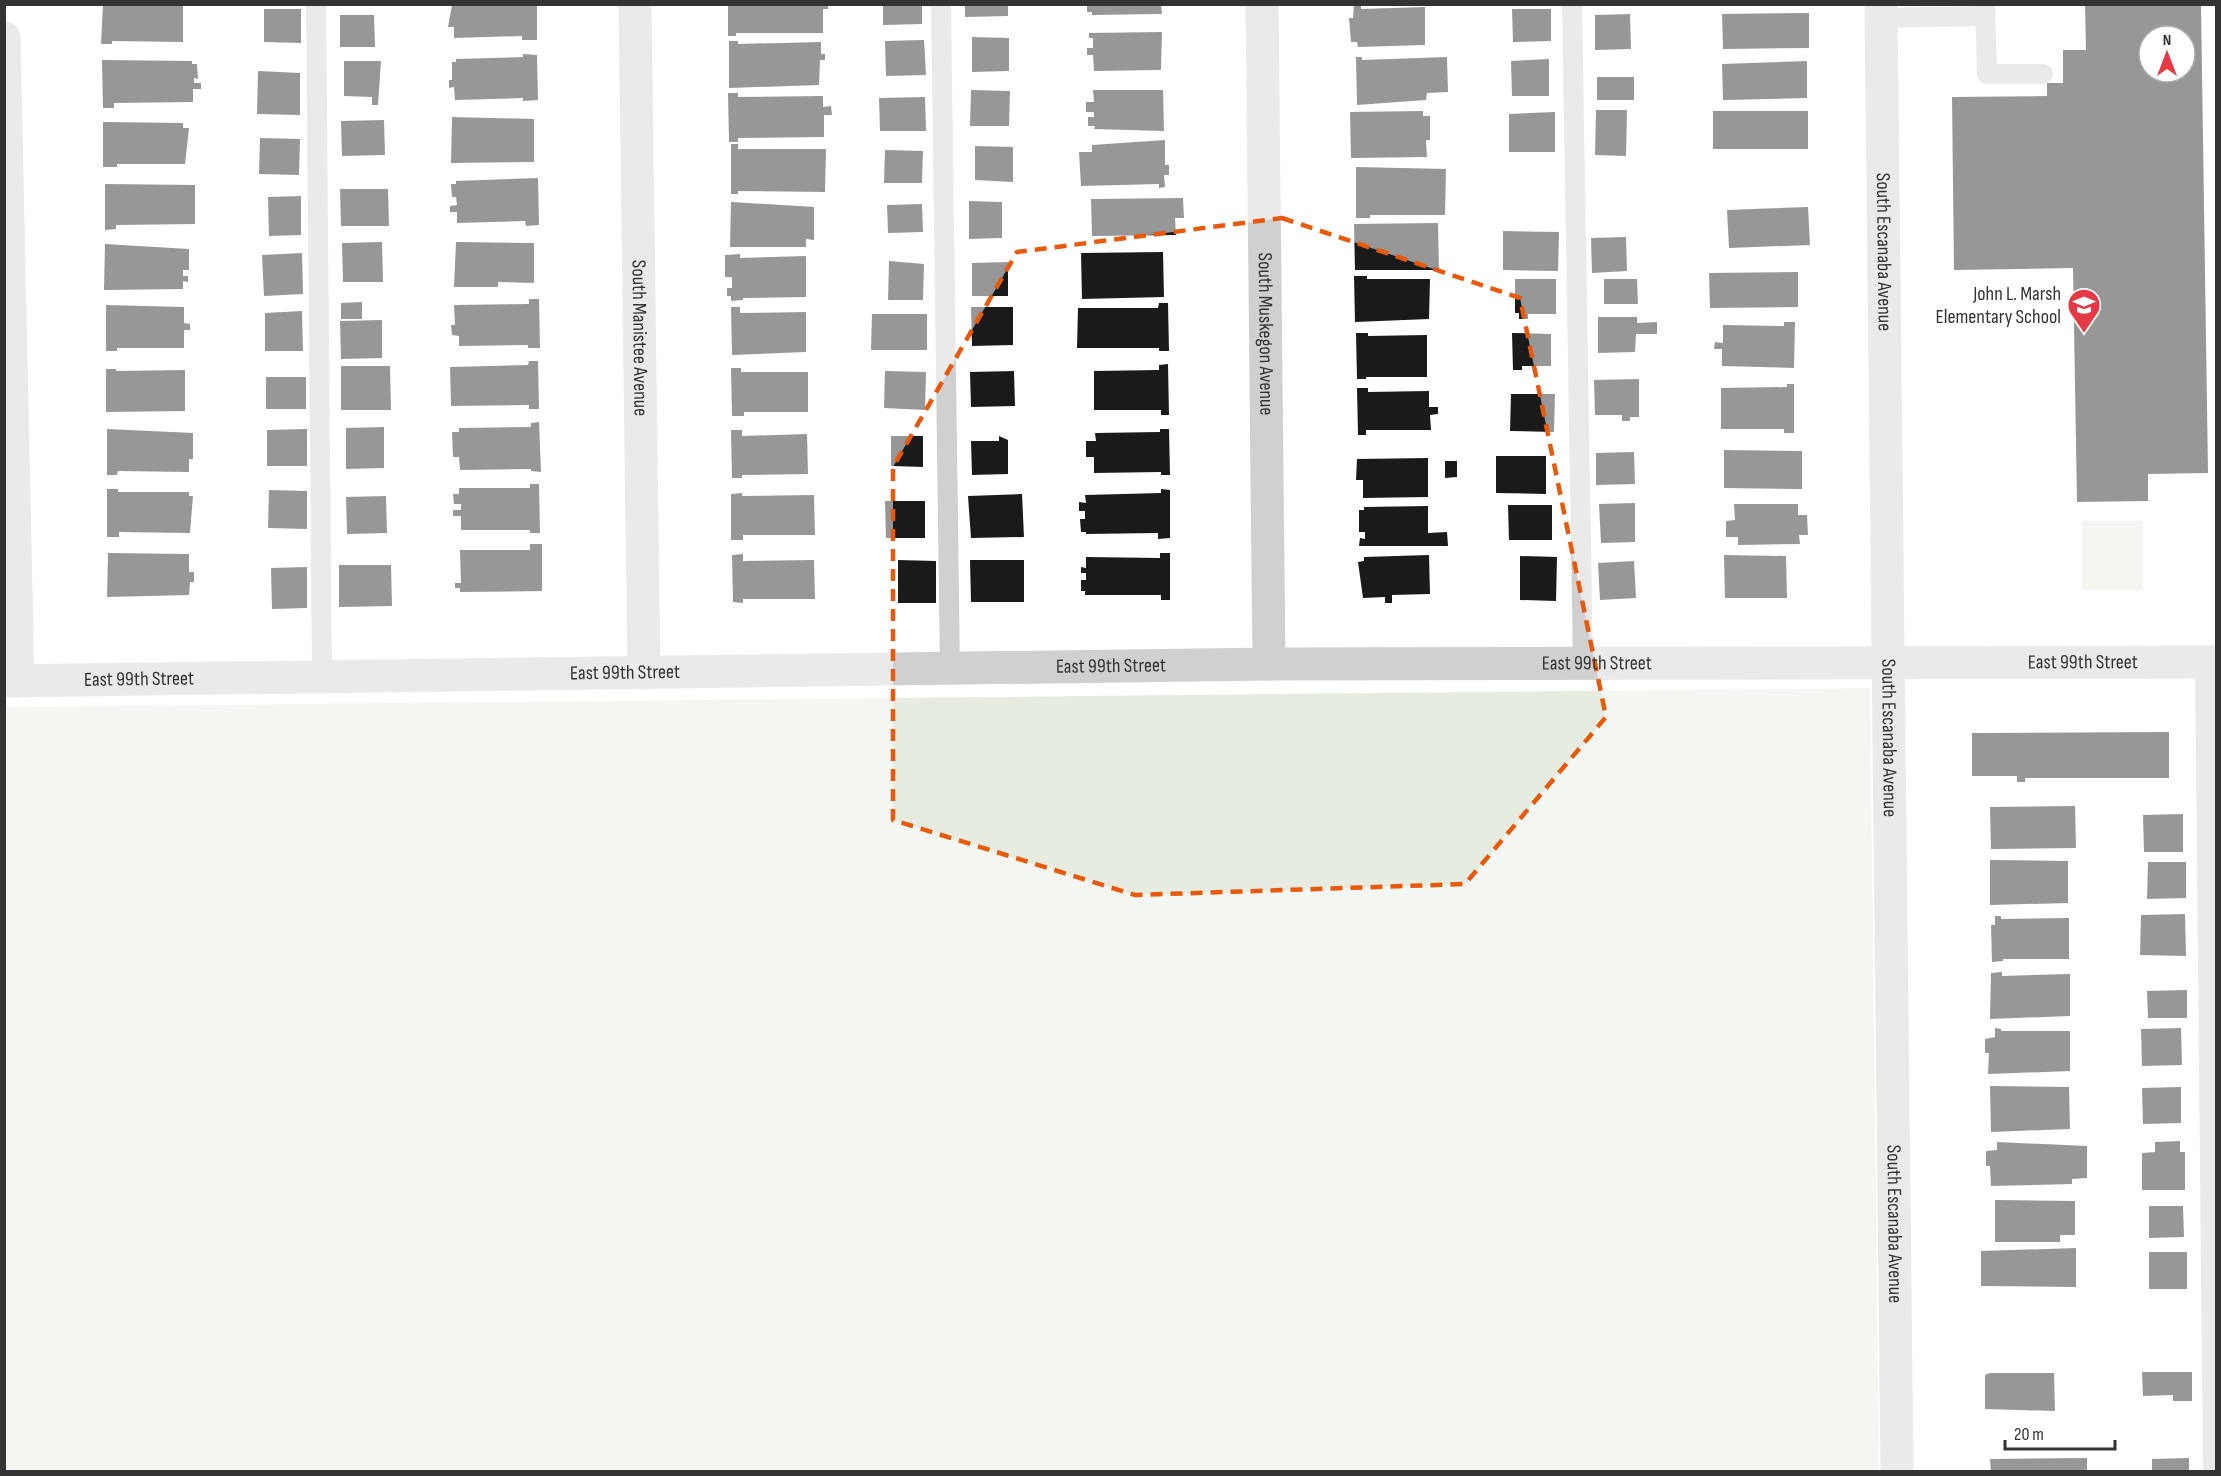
<svg xmlns="http://www.w3.org/2000/svg" width="2221" height="1476" font-family="'Sofia Sans Condensed',sans-serif">
<rect width="100%" height="100%" fill="#fff"/>
<!-- green -->
<path fill="#e6ecdf" d="M2082,521h61v69h-61z
M1870,688l9,783h-1874v-764z"/>
<!-- building -->
<path fill="#1a1a1a" fill-rule="evenodd" d="M103,4h80v38l-71,-1v3h-11z
M728,4h100v5h-5v24h-87v3h-8z
M883,4h39v20l-39,1z
M1087,4h74l1,10 -70,1v-3h-5z
M1354,4h7v5l64,-2v38l-67,2 -1,-5h-6l-2,-24h4z
M2085,4h116l7,469 -60,1v27l-71,1 -4,-234 -119,2 -2,-173 95,-1v-13h16v-33h23zM2149,36h36v36h-36z
M452,5h85v35h-15v-4l-68,2v-11h-6z
M965,5h43v11l-43,1z
M264,9h37v34l-37,-1z
M1512,9h39v32l-38,1z
M1809,13v35l-86,1 -1,-35z
M1630,14l1,35 -36,1v-35z
M340,15h34l1,32h-35z
M1162,32l-1,38 -67,1 -1,-16h-6v-7h6v-10h-4v-5z
M972,37l37,1v33l-37,1z
M924,40l2,35 -40,1 -1,-35z
M729,41h9v3l83,-2v12h4v6h-5l-1,25 -90,3z
M523,54l14,1 1,45 -15,1v-3l-68,2 -1,-13 -5,1v-8h3v-18h4v-3l67,-2z
M1356,57h6v3l85,-3 1,35 -21,1 -1,7 -69,5z
M1549,59v37h-37l-1,-35z
M102,60l90,1v3h5l1,15 -4,-1v5h7v6h-8v13l-79,1v5h-11z
M344,61h37l-3,44h-6v-8l-28,-1z
M1807,61v37l-84,2 -1,-36z
M258,71l42,2v42l-43,-1z
M1597,77h37v23h-37z
M971,90l39,1 -1,35h-39z
M1093,90h70l1,41 -70,-2 1,-3h-7v-9h6v-5h-8v-10h8z
M728,93h10v4l85,-1v11l8,-1 1,9h-8v22l-86,1v4h-9z
M925,97l1,34h-46l-1,-33z
M1596,110h31l-1,46 -31,-1z
M1423,111v5h7v24h-4l1,17 -76,1 -1,-46z
M1713,111h95v38h-95z
M1555,112v40h-46v-38z
M452,117l82,2v43l-83,1z
M384,120l1,35 -43,1 -1,-35z
M103,122l80,1v5h6l-4,36h-68v3h-14z
M260,138l40,1 -1,36 -40,-1z
M1165,140v25h4v10h-5l1,12 -6,1v-4l-78,2 -2,-34h13v-7z
M731,144h7v5h88l-1,43 -87,-1v3h-7z
M975,146l38,1v35l-38,-2z
M885,150l38,1 -1,32h-38z
M1356,167l90,2 -1,46h-75v3h-14z
M538,178l1,47 -13,1 -1,-5 -68,2v-11h-7v-6l7,-1 -1,-8h-4l-1,-13h5v-3z
M105,184l90,1v39l-79,1v4l-11,1z
M340,189h48l1,37h-48z
M301,196v39l-32,1 -1,-39z
M1183,198l1,20h-9l1,17 -84,1 -1,-37z
M969,201l33,1v36l-33,1z
M731,202l83,5v33l-8,-1v8h-76z
M922,204l1,28 -35,1 -1,-28z
M1808,207l2,38 -81,3 -2,-38z
M1438,223l1,47h-84l-1,-46z
M1503,231l56,1 -1,39 -55,-1z
M1626,237l1,34 -35,2 -1,-35z
M382,242l1,40h-40l-1,-39z
M456,242l78,1v40l-36,-1v5h-44z
M105,244l84,5v21h-6v6h5v6l-5,-1v8l-79,1z
M1163,252l1,45 -82,2 -1,-46z
M302,253l1,41 -39,2 -2,-41z
M740,254v4l66,-2v41l-63,1v2l-12,1v-5h-4v-8h5v-11h-7v-22z
M889,261l35,3 -1,36h-35z
M1008,262v34h-36v-33z
M1798,272v35l-88,1 -1,-35z
M1354,276h13v3h63l-1,40 -74,3z
M1515,279h41v35h-28v5h-9v-6h-4z
M1604,279h33l1,25h-34z
M529,299h10l1,49h-12v-3l-69,1v-10l-7,-1 -1,-10h4l-1,-20 75,-1z
M362,302v17h-21v-16z
M1159,303h9l1,48h-10v-3h-82l1,-40h80z
M106,305l78,2v16l6,1v6h-6v18h-67v3h-11z
M731,307h9v6l66,-1v40l-74,3z
M971,307h42v38l-41,1z
M302,311l1,40h-38v-38z
M872,314h55v36h-56z
M1598,317h39v6l20,-1v12h-21l-1,18 -37,1z
M382,320v38l-41,1 -1,-38z
M1784,322h11l-1,46 -72,-2v-17h-8l1,-7 8,1v-18l61,1z
M1356,333h12v3l59,-1v42h-61v2h-9z
M1512,333l39,1v32h-29v4h-9z
M529,361h9l1,48h-10v-4l-78,1 -1,-39 78,-2z
M1168,364l1,51h-8v-5h-67v-39l65,-1v-5z
M341,366h49l1,44h-50z
M731,368h10v4h67v40h-64v4h-12z
M106,369h10v2l69,-1v41l-79,1z
M885,371l41,1 -1,38 -41,-2z
M1014,371l1,35 -44,1 -1,-35z
M266,377h40v32h-40z
M1639,379v38h-9v4h-8v-6h-27l-1,-35z
M1787,384h7v49h-10v-4h-63v-41l66,-1z
M1357,388h11v4l61,-1v16h9v7l-8,1 1,15h-65v5h-8z
M1511,394h44l-1,38 -44,-1z
M539,422l2,50 -10,-1v-2l-71,1 -1,-13h-6l-1,-25h7v-4l72,-1v-4z
M384,427v41l-38,1v-41z
M107,429l86,4v26h-4v13l-71,-1 -1,4h-10z
M307,429v37h-40v-36z
M1160,429h9l1,46h-9v-3l-67,1v-16h-8v-16h10l-1,-8 65,-1z
M731,430h11v6l65,-2 1,40 -66,1v3h-10z
M891,436h32v31l-32,-1z
M999,436l9,4v34l-36,1 -1,-34h28z
M1724,450l78,1v38l-78,-1z
M1634,452l1,32 -39,1v-32z
M1496,456h50v38l-50,-1z
M1428,458v39l-65,1v-18h-7l1,-21z
M1445,461h12v16l-12,1z
M530,484h9l1,49h-10v-3h-69v-14h-8v-6h8v-6h-7l-1,-10h6v-6h71z
M107,489h11v3h71v4h4l-3,37 -71,-1v5h-12z
M1161,489l9,1v48l-12,1v-6l-72,1v-2h-5l-1,-13h5v-8h-6v-9l7,1 -1,-8 76,-2z
M269,490l38,1v38l-39,-1z
M742,493v3l72,-1 1,40h-72v5h-12v-46z
M1022,494l2,43 -53,1 -3,-42z
M386,496l1,37 -40,1 -1,-37z
M885,501h40v37h-39z
M1635,503v39l-34,1 -2,-39z
M1734,504h64v11h9l1,20h-9l1,9 -62,1v-8h-12v-16l9,-1z
M1508,505h44v35h-43z
M1428,506v27l19,-1 1,14h-89l1,-8 5,1v-7h-6v-22h5v-3z
M530,544h12v47l-82,1v-4h-5v-5h6l-1,-33h70z
M108,553l81,1v18h5v10h-4l-1,13 -82,2z
M1160,553h10v47h-9v-5h-76v-4h-4v-11h5v-7h-5v-6l5,1v-11l74,1z
M743,554v7l71,-1 1,39h-72v4l-10,-1 -1,-47z
M1429,555l1,39 -38,1v8h-7v-6l-22,1 -5,-36 6,-1v-4z
M1724,555l62,1 1,42h-62z
M1520,556l37,1 -1,44 -36,-1z
M898,560l38,1v42h-38z
M970,560h54v42h-53z
M1634,561l2,37 -36,2 -2,-37z
M339,565h52l1,41 -53,1z
M307,567v41l-35,1 -1,-41z
M2169,732v46h-144v4h-8v-6h-45v-43z
M2075,806l1,42 -85,1 -1,-42z
M2183,814v38h-39l-1,-37z
M1990,860l78,1v42l-78,2z
M2148,862h38v36l-39,1z
M2185,914l1,42 -46,-1 1,-40z
M1995,916h6v3l68,-1v41h-66v2l-11,1 -1,-37h4z
M2002,972v4l68,-2v42l-80,3 1,-46z
M2187,990v28h-39l-1,-27z
M1995,1028l6,1v2h69v40l-82,3 1,-21h-4v-14l10,-2z
M2181,1028l1,37 -40,1 -1,-37z
M1990,1086l79,1 1,42 -79,3z
M2181,1087v36l-38,1 -1,-36z
M2180,1141v11h5v38h-43v-37l13,-1v-10z
M1997,1142l90,4v32l-15,1v5l-81,2 -1,-20h-4v-15l11,-1z
M1995,1200l80,1v34h-15v7h-65z
M2149,1206h34l1,31 -35,1z
M2076,1248v39l-95,-1v-35z
M2149,1252h38v37h-38z
M2142,1372h50v29h-19v-6l-30,1z
M1990,1373h64l1,38 -70,-2v-34z
M2087,1458v14h-96l-1,-13z
M2189,1458v14h-37v-13z"/>
<g fill="none" stroke-linecap="round" stroke-linejoin="round">
<!-- service -->
<path stroke="#d0d0d0" stroke-width="20" d="M316,4l6,674
M941,4l9,665
M1572,4l11,660
M1985,4l2,70h56
M1881,18l105,-2
M2205,662l8,810"/>
<!-- minor -->
<g stroke="#d0d0d0" stroke-width="33">
<path id="s1" d="M635,4l9,669"/>
<path id="s2" d="M1262,4l7,660"/>
<path id="s3" d="M1881,4l16,1468"/>
<path d="M4,38l14,643"/>
<path id="s4" d="M4,681l1265,-17 947,-2"/>
</g>
</g>
<!-- marked area -->
<path d="M0 0H2221V1476H0ZM1282,218l238,80 86,419 -141,167 -330,11 -242,-75v-353l124,-215z" fill="#fff" fill-opacity=".55" fill-rule="evenodd"/>
<path fill="none" stroke="#e8590c" stroke-width="4.5" stroke-dasharray="12 8" stroke-linejoin="round" d="M1282,218l238,80 86,419 -141,167 -330,11 -242,-75v-353l124,-215z"/>
<!-- icons -->
<defs>
<g id="school-pin" transform="scale(1.725)"><path d="M0 17L-7.5 6A9.5 9.5 0 1 1 7.5 6Z" fill="#e63946" stroke="#fff"/><path d="M0-5L7-2L0 1L-7-2ZM-4 1L0 2.5L4 1V4Q0 6-4 4Z" fill="#fff"/></g>
</defs>
<g fill-rule="evenodd">
<use href="#school-pin" x="2084" y="305"/>
</g>
<g text-anchor="middle" dominant-baseline="central" stroke-width="6" stroke-linejoin="round" paint-order="stroke">
<!-- street labels -->
<g font-size="20" fill="#333" stroke="#fff">
<text stroke="none"><textPath href="#s3" startOffset="248">South Escanaba Avenue</textPath></text>
<text stroke="none"><textPath href="#s2" startOffset="330">South Muskegon Avenue</textPath></text>
<text stroke="none"><textPath href="#s1" startOffset="334">South Manistee Avenue</textPath></text>
<text stroke="none"><textPath href="#s4" startOffset="2079">East 99th Street</textPath></text>
<text stroke="none"><textPath href="#s4" startOffset="1593">East 99th Street</textPath></text>
<text stroke="none"><textPath href="#s4" startOffset="1107">East 99th Street</textPath></text>
<text stroke="none"><textPath href="#s4" startOffset="621">East 99th Street</textPath></text>
<text stroke="none"><textPath href="#s4" startOffset="135">East 99th Street</textPath></text>
<text stroke="none"><textPath href="#s3" startOffset="734">South Escanaba Avenue</textPath></text>
<text stroke="none"><textPath href="#s3" startOffset="1220">South Escanaba Avenue</textPath></text>
</g>
<!-- poi labels -->
<g font-size="20" fill="#333" stroke="#fff" text-anchor="end">
<text x="2061" y="294">John L. Marsh<tspan x="2061" dy="23">Elementary School</tspan></text>
</g>
</g>
<!-- border -->
<rect width="2221" height="1476" fill="none" stroke="#333333" stroke-width="12"/>
<!-- north arrow -->
<g transform="translate(2167 54)"><circle r="28" fill="#ffffff" stroke="#adadad" stroke-width="1.5"/>
<path d="M0-4.5L10 22L0 15L-10 22Z" fill="#e63946"/>
<text y="-9" font-size="16" font-weight="bold" text-anchor="middle" fill="#333333">N</text>
</g>
<!-- scale -->
<path d="M2005 1440v9h110v-9" fill="none" stroke="#333333" stroke-width="3"/>
<text x="2014" y="1440" font-size="18" fill="#333333" stroke="#ffffff" stroke-width="4.5" paint-order="stroke">20 m</text>
</svg>
